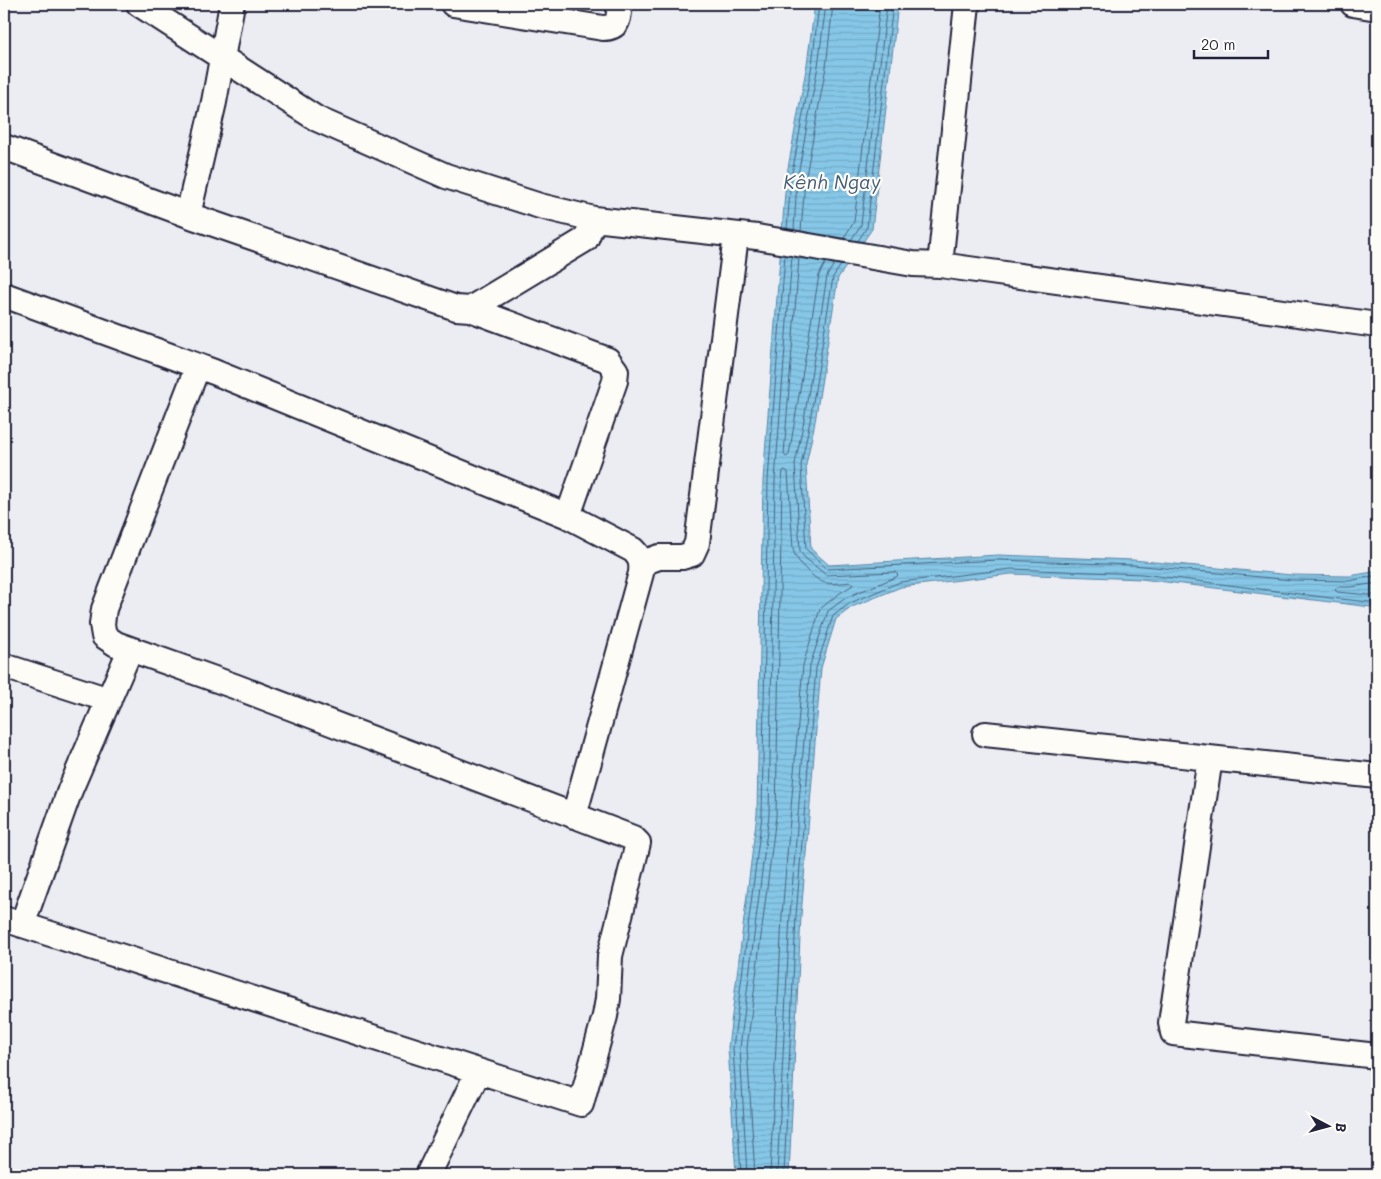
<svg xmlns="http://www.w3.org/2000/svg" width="1381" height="1179" font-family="Mali,sans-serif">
<defs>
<pattern id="water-rules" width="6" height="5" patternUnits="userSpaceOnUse" patternTransform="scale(1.25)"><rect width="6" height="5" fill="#86c7e7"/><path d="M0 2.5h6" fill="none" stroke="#73abc7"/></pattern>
</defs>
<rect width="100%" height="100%" fill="#ecedf3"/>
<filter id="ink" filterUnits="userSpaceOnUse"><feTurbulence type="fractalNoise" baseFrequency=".02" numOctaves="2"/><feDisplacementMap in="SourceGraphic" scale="10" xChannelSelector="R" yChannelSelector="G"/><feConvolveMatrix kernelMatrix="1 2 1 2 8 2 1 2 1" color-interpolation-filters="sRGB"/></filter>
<g filter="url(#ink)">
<!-- water -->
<path fill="url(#water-rules)" stroke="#5e85a2" d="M815,4h83l-26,225 -34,49 -23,144 -9,43 5,84 18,16 169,-10 135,5 159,15 57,1 24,-4 4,-8v40l-6,3 -230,-28 -130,-5 -110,13 -49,20 -16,12 -15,49 -20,248 -12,259h-53l-8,-128 29,-233 6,-334 23,-301 21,-115z"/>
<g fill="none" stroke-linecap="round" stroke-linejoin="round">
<!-- shore -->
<path stroke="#4a6480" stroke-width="1" d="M787,229l4,-50 21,-114 7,-61
M794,230l3,-50 21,-114 8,-62
M801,231l4,-50 21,-114 7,-63
M843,239l11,-17 26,-218
M851,240l10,-15 26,-221
M858,241l9,-14 26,-223
M799,258l-15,196 2,3 3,-2 30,-180 7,-13
M841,265l-8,12 -23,144 -9,44 5,84 21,20 171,-9 135,5 159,15 58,1 27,-6
M1377,583l-26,4h-14l-2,3 2,2 32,3 8,-1
M741,1175l-8,-127 29,-233 6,-335 17,-225
M747,1175l-7,-127 29,-233 6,-335 17,-224
M755,1175l-8,-127 29,-232 6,-335 1,-10 2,-1 3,2 5,77c2,12 22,32 33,34 8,1 17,0 25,-1l2,3 -13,8 -20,16 -17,56 -21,250 -12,260
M777,1175l13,-260 20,-250 18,-54 19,-14 49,-20 2,-2 -3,-3 -69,3 -22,-18 -4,-6 -5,-87 9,-44 23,-144 7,-12
M784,1175l12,-259 20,-248 17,-52 17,-13 50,-21 111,-13 131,5 189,24 39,4 7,-2"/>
<!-- street casing -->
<g stroke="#22223b" stroke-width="28">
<path id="street" d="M139,4l178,115 129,57 94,30 54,13 163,18 156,27 27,1 437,60
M453,4l150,24c17,0 15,-10 17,-24
M1353,4l24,4
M4,147l190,70 262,91 14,1 116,-70 8,-20
M188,215l26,-113 18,-98
M940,265l27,-261
M4,295l210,77 354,144 65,34c8,8 9,13 8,23l-67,243
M470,309l138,51 8,11 -1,10 -47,135
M642,563l17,-6h23l10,-3 5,-11 39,-307
M4,666l105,34
M985,734l392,42
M1210,758l-39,265 2,10 204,23
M4,919l577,185 24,-88 3,-17 2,-43 28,-113 -5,-5 -399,-152 -118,-42 -12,-8 -2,-12 2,-15 94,-243
M22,925l48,-135 60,-140
M428,1175l50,-103"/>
</g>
<!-- street -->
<use href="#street" stroke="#fdfcf7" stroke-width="24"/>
</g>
</g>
<g text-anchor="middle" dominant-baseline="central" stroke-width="4.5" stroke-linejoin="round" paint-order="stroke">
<!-- water labels -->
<g font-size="19" font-style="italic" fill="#455c77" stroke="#fdfcf7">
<text x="832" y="181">Kênh Ngay</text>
</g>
</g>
<!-- margin -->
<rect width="1381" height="1179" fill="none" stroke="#fdfcf7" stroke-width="20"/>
<rect x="10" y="10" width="1361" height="1159" fill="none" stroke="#22223b" stroke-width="2" filter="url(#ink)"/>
<!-- north arrow -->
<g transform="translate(1328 1126) rotate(96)" stroke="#fdfcf7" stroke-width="4" paint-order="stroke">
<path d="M0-4L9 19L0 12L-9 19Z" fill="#22223b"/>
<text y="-8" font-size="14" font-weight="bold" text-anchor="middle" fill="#22223b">B</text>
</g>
<!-- scale -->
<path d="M1194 50v8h74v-8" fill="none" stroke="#22223b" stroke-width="2.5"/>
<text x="1201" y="50" font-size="15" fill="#22223b" stroke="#fdfcf7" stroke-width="4" paint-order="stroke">20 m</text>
</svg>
